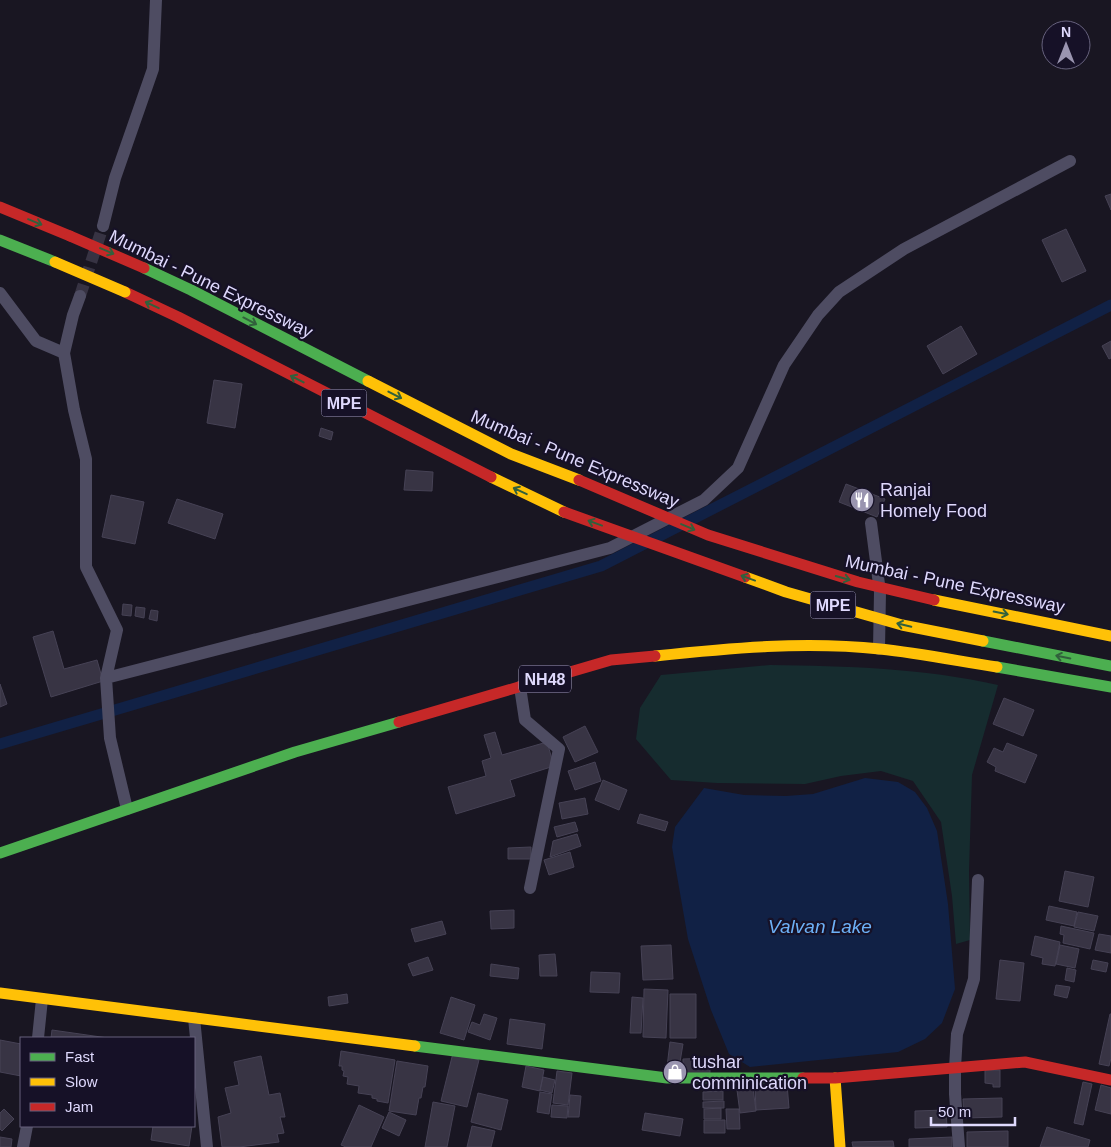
<svg xmlns="http://www.w3.org/2000/svg" width="1111" height="1147" font-family="Helvetica,sans-serif">
<rect width="100%" height="100%" fill="#191622"/>
<!-- green -->
<path fill="#162c2f" d="M770,665c77,1 152,3 228,20l-26,90 -3,96 1,69 -14,4 -4,-48 -11,-74 -28,-41 -32,-10 -40,5 -36,8 -88,-1 -46,-3 -35,-41 4,-31 21,-33z"/>
<!-- water -->
<path fill="#112145" d="M865,778l33,4 17,10 12,16 10,23 11,73 7,85 -13,34 -17,16 -27,13 -148,15 -21,-13 -18,-44 -23,-71 -16,-92 3,-20 29,-39 40,7 42,1 27,-2z"/>
<g fill="none" stroke-linecap="round" stroke-linejoin="round">
<!-- canal -->
<path stroke="#112145" stroke-width="11" d="M0,744l601,-178 510,-261"/>
</g>
<!-- building -->
<path fill="#383444" stroke="#464255" d="M1111,194v16l-6,-14z
M1066,229l20,42 -24,11 -20,-42z
M961,326l16,28 -34,20 -16,-28z
M1111,341v17l-2,1 -7,-13z
M214,380l28,4 -7,44 -28,-5z
M321,428l12,4 -2,8 -12,-4z
M406,470l27,2 -1,19 -28,-1z
M846,484l39,15 -8,18 -38,-15z
M111,495l33,7 -9,42 -33,-7z
M177,499l46,15 -8,25 -47,-16z
M123,604l9,1 -1,11 -9,-1z
M136,607l9,1 -1,10 -9,-2z
M151,610l7,1 -1,10 -8,-2z
M53,631l11,38 33,-9 6,21 -52,16 -18,-60z
M0,684l7,20 -7,3z
M1004,698l30,12 -11,26 -30,-12z
M585,726l13,26 -23,10 -12,-25z
M495,732l7,23 45,-13 7,24 -44,14 5,16 -59,18 -8,-27 38,-11 -4,-15 9,-3 -7,-23z
M1007,743l30,12 -12,28 -30,-12 1,-4 -9,-5 7,-14 9,4z
M595,762l6,19 -26,9 -7,-19z
M603,780l24,10 -8,20 -24,-10z
M585,798l3,16 -26,5 -3,-16z
M640,814l28,8 -3,9 -28,-8z
M575,822l3,9 -21,6 -3,-10z
M577,834l4,12 -31,11 3,-16z
M531,847v12h-23v-11z
M570,852l4,15 -25,8 -5,-15z
M1065,871l29,6 -6,30 -29,-6z
M1049,906l28,6 -3,14 -28,-6z
M514,910v18l-23,1 -1,-18z
M1078,912l20,4 -4,15 -20,-4z
M442,921l4,13 -31,8 -4,-13z
M1061,926l33,7 -4,16 -27,-6 1,-8 -4,-1z
M1099,934l12,2v17l-16,-3z
M1035,936l25,6 -5,24 -13,-2 1,-6 -12,-3z
M671,945l2,34 -30,1 -2,-34z
M1060,945l19,4 -4,19 -19,-4z
M555,954l2,22h-17l-1,-21z
M428,957l5,13 -20,6 -5,-12z
M1000,960l24,3 -4,38 -24,-2z
M1093,960l15,3 -2,9 -15,-3z
M491,964l28,4 -1,11 -28,-3z
M1067,968l9,2 -2,12 -9,-2z
M591,972l29,1 -1,20 -29,-1z
M1056,985l14,2 -3,11 -13,-3z
M644,989l24,1 -2,48 -23,-1z
M347,994l1,9 -19,3 -1,-9z
M670,994h26v44h-26z
M451,997l24,8 -11,35 -24,-7z
M632,997l11,1 -2,35h-11z
M484,1014l13,4 -7,22 -22,-8 4,-10 8,3z
M1110,1014h1v44l-2,8 -10,-2z
M510,1019l35,5 -3,25 -35,-5z
M52,1030l56,8h-57z
M0,1040l21,4v32l-21,-4z
M670,1042l13,2 -4,24 -12,-1z
M341,1051l54,9 -7,43 -11,-2v-2l-5,-1v-3l-14,-2 1,-7 -12,-2 1,-7 -5,-1 1,-5 -2,-1v-4h-3z
M453,1053l26,7 -12,47 -26,-6z
M261,1056l8,39 11,-2 5,24h-5l4,16 -7,1 2,8 -40,5h-17l-4,-30 13,-4 -6,-25 14,-3 -5,-23z
M710,1058v15l-27,1v-15z
M397,1061l31,5 -3,21h-2l-2,11h-2l-3,17 -27,-4z
M526,1066l18,4 -4,21 -18,-4z
M985,1070h15v17h-7v-3l-8,-1z
M557,1071l15,2 -4,32 -15,-2z
M543,1077l12,3 -3,13 -12,-3z
M1083,1082l9,2 -9,41 -9,-2z
M787,1084l2,24 -33,2 -1,-23z
M1101,1085l10,3v26l-16,-4z
M753,1088l3,23 -16,2 -3,-23z
M723,1091v9h-20v-8z
M540,1092l12,2 -3,20 -12,-2z
M478,1093l30,7 -7,30 -30,-8z
M570,1095l11,1 -2,21h-11z
M1002,1098v19l-38,1 -1,-19z
M724,1101v7h-21v-6z
M433,1102l22,4 -8,41h-22z
M359,1105l25,12 -13,30h-25l-5,-2z
M552,1105l16,1 -1,12 -16,-1z
M721,1108v11h-17v-10z
M4,1109l10,10 -12,12 -2,-2v-16z
M726,1109h13l1,20h-13z
M946,1110l1,17 -32,1v-17z
M389,1112l17,8 -7,16 -17,-8z
M645,1113l38,6 -3,17 -38,-6z
M704,1120h21v13h-21z
M153,1126h39l-3,20 -38,-6z
M472,1126l23,5 -4,16h-24z
M1047,1127l43,13 -2,7h-48z
M1008,1131v16h-41v-15z
M0,1137l12,2 -1,8h-11z
M952,1137v10h-43v-8z
M893,1141l1,6h-41l-1,-5z"/>
<g fill="none" stroke-linecap="round" stroke-linejoin="round">
<!-- street-tunnel -->
<path stroke="#373343" stroke-width="12" stroke-dasharray="12 6" stroke-linecap="butt" d="M80,296l23,-70"/>
<!-- street -->
<path stroke="#4e4c62" stroke-width="12" d="M103,226l12,-48 38,-109 3,-69
M0,293l36,48 28,12
M80,296l-7,19 -9,38 10,57 12,49v108l31,63 -11,48 4,60 17,71
M871,523l9,69 -1,57
M106,678l504,-130 94,-48 34,-32 46,-103 34,-50 21,-23 65,-43 166,-88
M520,687l5,33 34,29 -29,139
M194,1018l13,129
M38,1038l4,-39
M23,1147l4,-21
M959,1147l-4,-53v-26l2,-34 17,-55 4,-99"/>
<!-- fast -->
<path stroke="#4caf50" stroke-width="11" d="M0,240l55,22
M144,268l47,22 177,91
M997,667l114,20
M0,853l295,-101 104,-30
M415,1046l252,32h136"/>
<!-- slow -->
<path stroke="#ffc107" stroke-width="11" d="M368,381l143,73 68,26
M491,477l73,35
M655,656c74,-8 150,-15 225,-7 39,4 78,12 117,18
M0,993l415,53
M835,1078l5,69"/>
<!-- jam -->
<path stroke="#c62828" stroke-width="11" d="M0,207l70,29
M125,292l53,25 313,160
M399,722l212,-62 44,-4
M803,1078h32l190,-16 86,18"/>
<!-- fast-bridge -->
<path stroke="#4caf50" stroke-width="11" d="M983,641l128,25"/>
<!-- slow-bridge -->
<path stroke="#ffc107" stroke-width="11" d="M55,262l70,30
M745,577l41,15 116,33 81,16
M934,600l177,36"/>
<!-- jam-bridge -->
<path stroke="#c62828" stroke-width="11" d="M70,236l74,32
M579,480l129,55 150,47 76,18
M564,512l181,65"/>
</g>
<!-- one-way arrows -->
<defs><path id="oneway-shaft" d="M-6 0H5M1.5-3L5.5 0L1.5 3" fill="none" stroke-width="1.6" stroke-linecap="round" stroke-linejoin="round" transform="scale(1.25)"/></defs>
<g stroke="#31603c">
<use href="#oneway-shaft" transform="translate(35 222) rotate(22)"/>
<use href="#oneway-shaft" transform="translate(107 251) rotate(23)"/>
<use href="#oneway-shaft" transform="translate(152 305) rotate(-155)"/>
<use href="#oneway-shaft" transform="translate(250 321) rotate(28)"/>
<use href="#oneway-shaft" transform="translate(297 379) rotate(-153)"/>
<use href="#oneway-shaft" transform="translate(395 395) rotate(27)"/>
<use href="#oneway-shaft" transform="translate(520 491) rotate(-155)"/>
<use href="#oneway-shaft" transform="translate(595 523) rotate(-160)"/>
<use href="#oneway-shaft" transform="translate(688 527) rotate(23)"/>
<use href="#oneway-shaft" transform="translate(748 578) rotate(-160)"/>
<use href="#oneway-shaft" transform="translate(843 578) rotate(16)"/>
<use href="#oneway-shaft" transform="translate(1001 613) rotate(11)"/>
<use href="#oneway-shaft" transform="translate(904 625) rotate(-167)"/>
<use href="#oneway-shaft" transform="translate(1063 657) rotate(-169)"/>
</g>
<!-- icons -->
<defs>
<g id="restaurant-disc" transform="scale(1.25)"><circle r="9.5" fill="#9a95b0" stroke="#161127"/><path d="M-5-6h1v4h1v-4h1v4h1v-4h1v5L-1.5 .5V6h-2V.5L-5-1ZM5-6V6H3V1.5H1.5Q1.5-4 5-6Z" fill="#fff"/></g>
<g id="shop-disc" transform="scale(1.25)"><circle r="9.5" fill="#9a95b0" stroke="#161127"/><path d="M-5-2.5h2.3a2.7 3.5 0 0 1 5.4 0H5L5.5 6h-11ZM-1.5-2.5h3a1.5 2.3 0 0 0-3 0Z" fill="#fff"/></g>
</defs>
<g fill-rule="evenodd">
<use href="#restaurant-disc" x="862" y="500"/>
<use href="#shop-disc" x="675" y="1072"/>
</g>
<g text-anchor="middle" dominant-baseline="central" stroke-width="4.5" stroke-linejoin="round" paint-order="stroke">
<!-- shield labels -->
<g fill="#161127" stroke="#a39dbd" stroke-width="1">
<rect x="321.5" y="389.5" width="45" height="27" rx="4"/>
<rect x="810.5" y="591.5" width="45" height="27" rx="4"/>
<rect x="519" y="665.5" width="52" height="27" rx="4"/>
</g>
<g font-size="16" font-weight="bold" fill="#dfd9fd">
<text x="344" y="403">MPE</text>
<text x="833" y="605">MPE</text>
<text x="545" y="679">NH48</text>
</g>
<!-- street labels -->
<g font-size="18" fill="#dfd9fd" stroke="#161127">
<text transform="translate(211 284) rotate(26)">Mumbai - Pune Expressway</text>
<text transform="translate(575 459) rotate(23)">Mumbai - Pune Expressway</text>
<text transform="translate(955 584) rotate(12)">Mumbai - Pune Expressway</text>
</g>
<!-- poi labels -->
<g font-size="18" fill="#dfd9fd" stroke="#161127" text-anchor="start">
<text x="880" y="490">Ranjai<tspan x="880" dy="21">Homely Food</tspan></text>
<text x="692" y="1062">tushar<tspan x="692" dy="21">comminication</tspan></text>
</g>
<!-- water labels -->
<g font-size="19" font-style="italic" fill="#6db1f7" stroke="#161127">
<text x="820" y="926">Valvan Lake</text>
</g>
</g>
<!-- legend -->
<rect x="20" y="1037" width="175" height="90" fill="#161127" stroke="#66617d"/>
<rect x="30" y="1053" width="25" height="8" fill="#4caf50" stroke="#66617d"/>
<text x="65" y="1062" font-size="15" fill="#dfd9fd">Fast</text>
<rect x="30" y="1078" width="25" height="8" fill="#ffc107" stroke="#66617d"/>
<text x="65" y="1087" font-size="15" fill="#dfd9fd">Slow</text>
<rect x="30" y="1103" width="25" height="8" fill="#c62828" stroke="#66617d"/>
<text x="65" y="1112" font-size="15" fill="#dfd9fd">Jam</text>
<!-- north arrow -->
<g transform="translate(1066 45)"><circle r="24" fill="#161127" stroke="#66617d"/>
<path d="M0-4L9 19L0 12L-9 19Z" fill="#9a95b0"/>
<text y="-8" font-size="14" font-weight="bold" text-anchor="middle" fill="#dfd9fd">N</text>
</g>
<!-- scale -->
<path d="M931 1117v8h84v-8" fill="none" stroke="#dfd9fd" stroke-width="2.5"/>
<text x="938" y="1117" font-size="15" fill="#dfd9fd" stroke="#161127" stroke-width="4" paint-order="stroke">50 m</text>
</svg>
